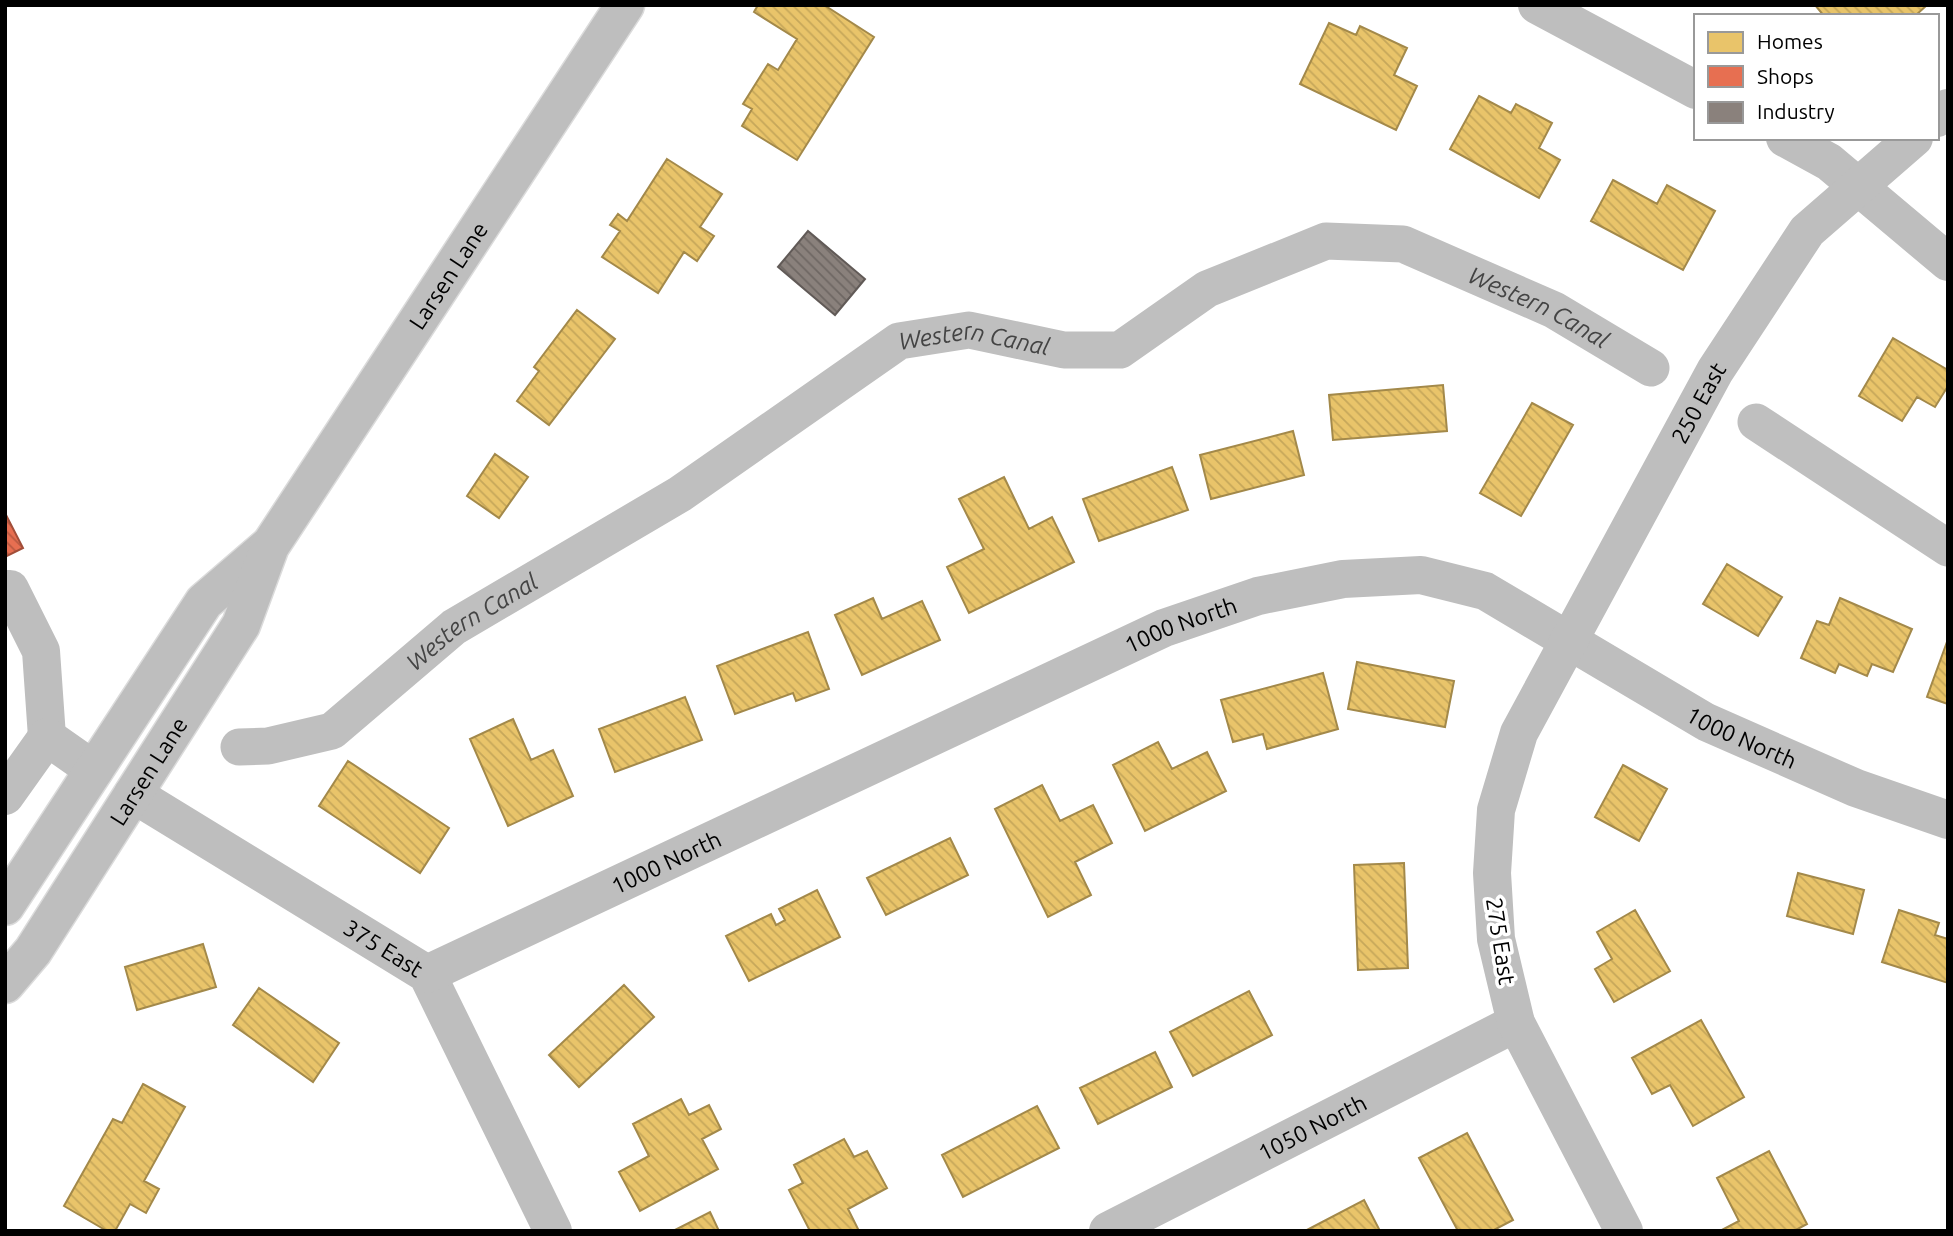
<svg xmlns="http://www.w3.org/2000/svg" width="1953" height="1236" font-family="Ubuntu,sans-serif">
<defs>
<pattern id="homes-back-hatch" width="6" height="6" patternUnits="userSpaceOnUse" patternTransform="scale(1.75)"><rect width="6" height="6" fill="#e9c46a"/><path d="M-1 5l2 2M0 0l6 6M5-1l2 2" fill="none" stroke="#c6a75a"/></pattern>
<pattern id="shops-back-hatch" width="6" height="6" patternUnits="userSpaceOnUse" patternTransform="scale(1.75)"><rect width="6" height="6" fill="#e76f51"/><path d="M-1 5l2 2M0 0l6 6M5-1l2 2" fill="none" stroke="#b95941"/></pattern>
<pattern id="industry-back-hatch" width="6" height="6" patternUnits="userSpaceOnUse" patternTransform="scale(1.75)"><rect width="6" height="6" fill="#8a817c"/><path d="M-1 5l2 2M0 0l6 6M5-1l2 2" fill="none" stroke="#6e6763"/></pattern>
</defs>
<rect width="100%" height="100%" fill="#fff"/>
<!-- homes -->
<path fill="url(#homes-back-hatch)" stroke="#a3894a" stroke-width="2" d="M758,5h66l50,32 -77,123 -55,-34 10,-17 -9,-5 25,-40 10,6 19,-31 -43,-27z
M1815,5h112l-12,11h-91z
M1329,23l27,12 4,-9 47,22 -13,27 23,11 -21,44 -96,-46z
M1479,96l32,17 5,-9 36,19 -13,25 21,12 -21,38 -89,-49z
M667,159l55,35 -22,33 14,9 -17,25 -13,-9 -26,41 -56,-36 18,-26 -10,-6 8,-11 9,7z
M1613,180l44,24 10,-19 48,26 -32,59 -92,-49z
M577,310l38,29 -66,86 -32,-24 22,-30 -5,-4z
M1893,338l55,32v16l-13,21 -18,-10 -15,24 -43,-25z
M1443,385l4,46 -114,9 -4,-45z
M1532,403l41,22 -52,91 -41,-23z
M1293,431l11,44 -93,24 -11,-44z
M495,454l33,23 -29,41 -32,-22z
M1172,467l16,43 -89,31 -16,-42z
M1004,477l25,52 23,-12 22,45 -105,51 -22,-46 37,-18 -25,-50z
M1727,564l55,33 -24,39 -55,-32z
M873,598l9,21 40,-18 18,39 -78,35 -27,-60z
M1840,598l72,31 -19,43 -21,-8 -5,12 -28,-12 -4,9 -34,-15 16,-37 12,4z
M808,632l21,57 -33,12 -3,-8 -58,21 -18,-48z
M1948,639v65l-21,-7z
M1357,662l97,19 -9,46 -97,-18z
M1323,673l15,56 -71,20 -4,-15 -30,8 -12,-42z
M685,697l17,43 -87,32 -16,-43z
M513,719l18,41 22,-10 20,46 -65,30 -38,-87z
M1158,742l14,27 35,-17 19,39 -81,40 -32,-66z
M348,761l101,67 -29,45 -101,-67z
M1623,765l44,24 -28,52 -44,-24z
M1042,785l18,36 33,-16 19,38 -37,19 16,33 -43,22 -53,-108z
M950,838l18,37 -82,40 -19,-37z
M1404,863l4,105 -50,2 -4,-105z
M1798,873l66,17 -11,44 -66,-18z
M817,890l23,47 -91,44 -23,-45 45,-22 5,11 9,-5 -6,-11z
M1635,910l35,61 -56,31 -19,-33 17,-10 -15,-27z
M1899,910l40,13 -4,12 13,4v44l-66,-21z
M203,944l13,43 -79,23 -12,-43z
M624,985l30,32 -75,70 -30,-32z
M259,988l80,55 -26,39 -80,-57z
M1249,991l23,44 -79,41 -23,-44z
M1701,1020l43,77 -51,29 -23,-41 -18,9 -20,-36z
M1155,1052l17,35 -74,37 -18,-36z
M143,1084l42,23 -41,74 15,8 -13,24 -16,-9 -15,27h-8l-43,-25 49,-87 9,4z
M681,1099l8,16 20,-10 12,24 -19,10 16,30 -78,42 -21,-39 30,-16 -16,-32z
M1037,1106l22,42 -96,49 -21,-42z
M1467,1133l46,87 -21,11h-34l-39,-73z
M844,1139l10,18 13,-6 20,37 -39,21 11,22h-49l-21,-41 14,-7 -9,-18z
M1769,1151l38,73 -13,7h-74l19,-10 -22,-43z
M1364,1200l16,31h-75z
M710,1212l9,19h-46z"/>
<!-- shops -->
<path fill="url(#shops-back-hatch)" stroke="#a24e39" stroke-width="2" d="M5,513l18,35 -18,9z"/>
<!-- industry -->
<path fill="url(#industry-back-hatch)" stroke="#615a57" stroke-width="2" d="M808,231l57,48 -30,36 -57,-48z"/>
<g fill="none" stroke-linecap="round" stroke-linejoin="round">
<!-- canal -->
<g stroke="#bfbfbf" stroke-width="37">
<path d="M1756,422l192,126"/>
<path id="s1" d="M239,747l29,-1 64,-15 122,-104 226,-133 219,-153 70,-11 95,20h56l87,-61 119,-48 77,3 151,66 97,58"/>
</g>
<!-- major casing -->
<g stroke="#dbdbdb" stroke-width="41">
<g id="major">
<path d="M5,906l199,-304 64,-55"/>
<path id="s6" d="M5,984l28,-33 208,-326 29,-79 355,-541"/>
</g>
</g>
<!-- minor -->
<g stroke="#bebebe" stroke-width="38">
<path d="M1537,5l159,85"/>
<path d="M1937,118l11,-10"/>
<path d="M1785,138l44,24 119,100"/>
<path d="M5,589h5l31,62 6,86"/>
<path id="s2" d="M133,794l294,180 126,257"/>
<path d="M5,796l42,-59 47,33"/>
<path id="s3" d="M427,974l737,-346 94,-32 85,-17 78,-4 64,16 221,131 150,66 92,32"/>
<path id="s4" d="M1108,1231l408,-208"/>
<path id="s5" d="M1624,1231l-108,-208 -20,-84 -4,-66 4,-63 23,-77 196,-362 92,-140 107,-93"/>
</g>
<!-- major -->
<use href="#major" stroke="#bebebe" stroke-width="38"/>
</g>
<g text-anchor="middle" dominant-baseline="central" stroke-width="7" stroke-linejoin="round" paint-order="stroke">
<!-- street labels -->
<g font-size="23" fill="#000" stroke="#fff">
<text stroke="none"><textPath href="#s6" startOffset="838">Larsen Lane</textPath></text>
<text stroke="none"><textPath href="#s5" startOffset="906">250 East</textPath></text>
<text stroke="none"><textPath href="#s3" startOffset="831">1000 North</textPath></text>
<text stroke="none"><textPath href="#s3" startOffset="1440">1000 North</textPath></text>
<text stroke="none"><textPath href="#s6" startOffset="257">Larsen Lane</textPath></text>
<text stroke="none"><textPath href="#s3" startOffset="264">1000 North</textPath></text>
<text transform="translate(1501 941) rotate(81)">275 East</text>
<text stroke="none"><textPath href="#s2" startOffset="294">375 East</textPath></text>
<text stroke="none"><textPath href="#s4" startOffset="229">1050 North</textPath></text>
</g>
<!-- water labels -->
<g font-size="24" font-style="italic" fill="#444" stroke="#fff">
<text stroke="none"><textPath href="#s1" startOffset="1470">Western Canal</textPath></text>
<text stroke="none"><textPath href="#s1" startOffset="861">Western Canal</textPath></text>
<text stroke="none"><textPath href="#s1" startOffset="273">Western Canal</textPath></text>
</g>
</g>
<!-- border -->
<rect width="1953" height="1236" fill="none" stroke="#000000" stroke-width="14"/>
<!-- legend -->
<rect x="1694" y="14" width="245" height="126" fill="#ffffff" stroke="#999999" stroke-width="2"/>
<rect x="1708" y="32" width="35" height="21" fill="#e9c46a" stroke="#999999" stroke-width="2"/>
<text x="1757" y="49" font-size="21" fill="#000000">Homes</text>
<rect x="1708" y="66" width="35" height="21" fill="#e76f51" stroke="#999999" stroke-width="2"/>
<text x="1757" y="84" font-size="21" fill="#000000">Shops</text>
<rect x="1708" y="102" width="35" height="21" fill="#8a817c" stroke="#999999" stroke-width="2"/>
<text x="1757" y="119" font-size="21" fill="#000000">Industry</text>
</svg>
